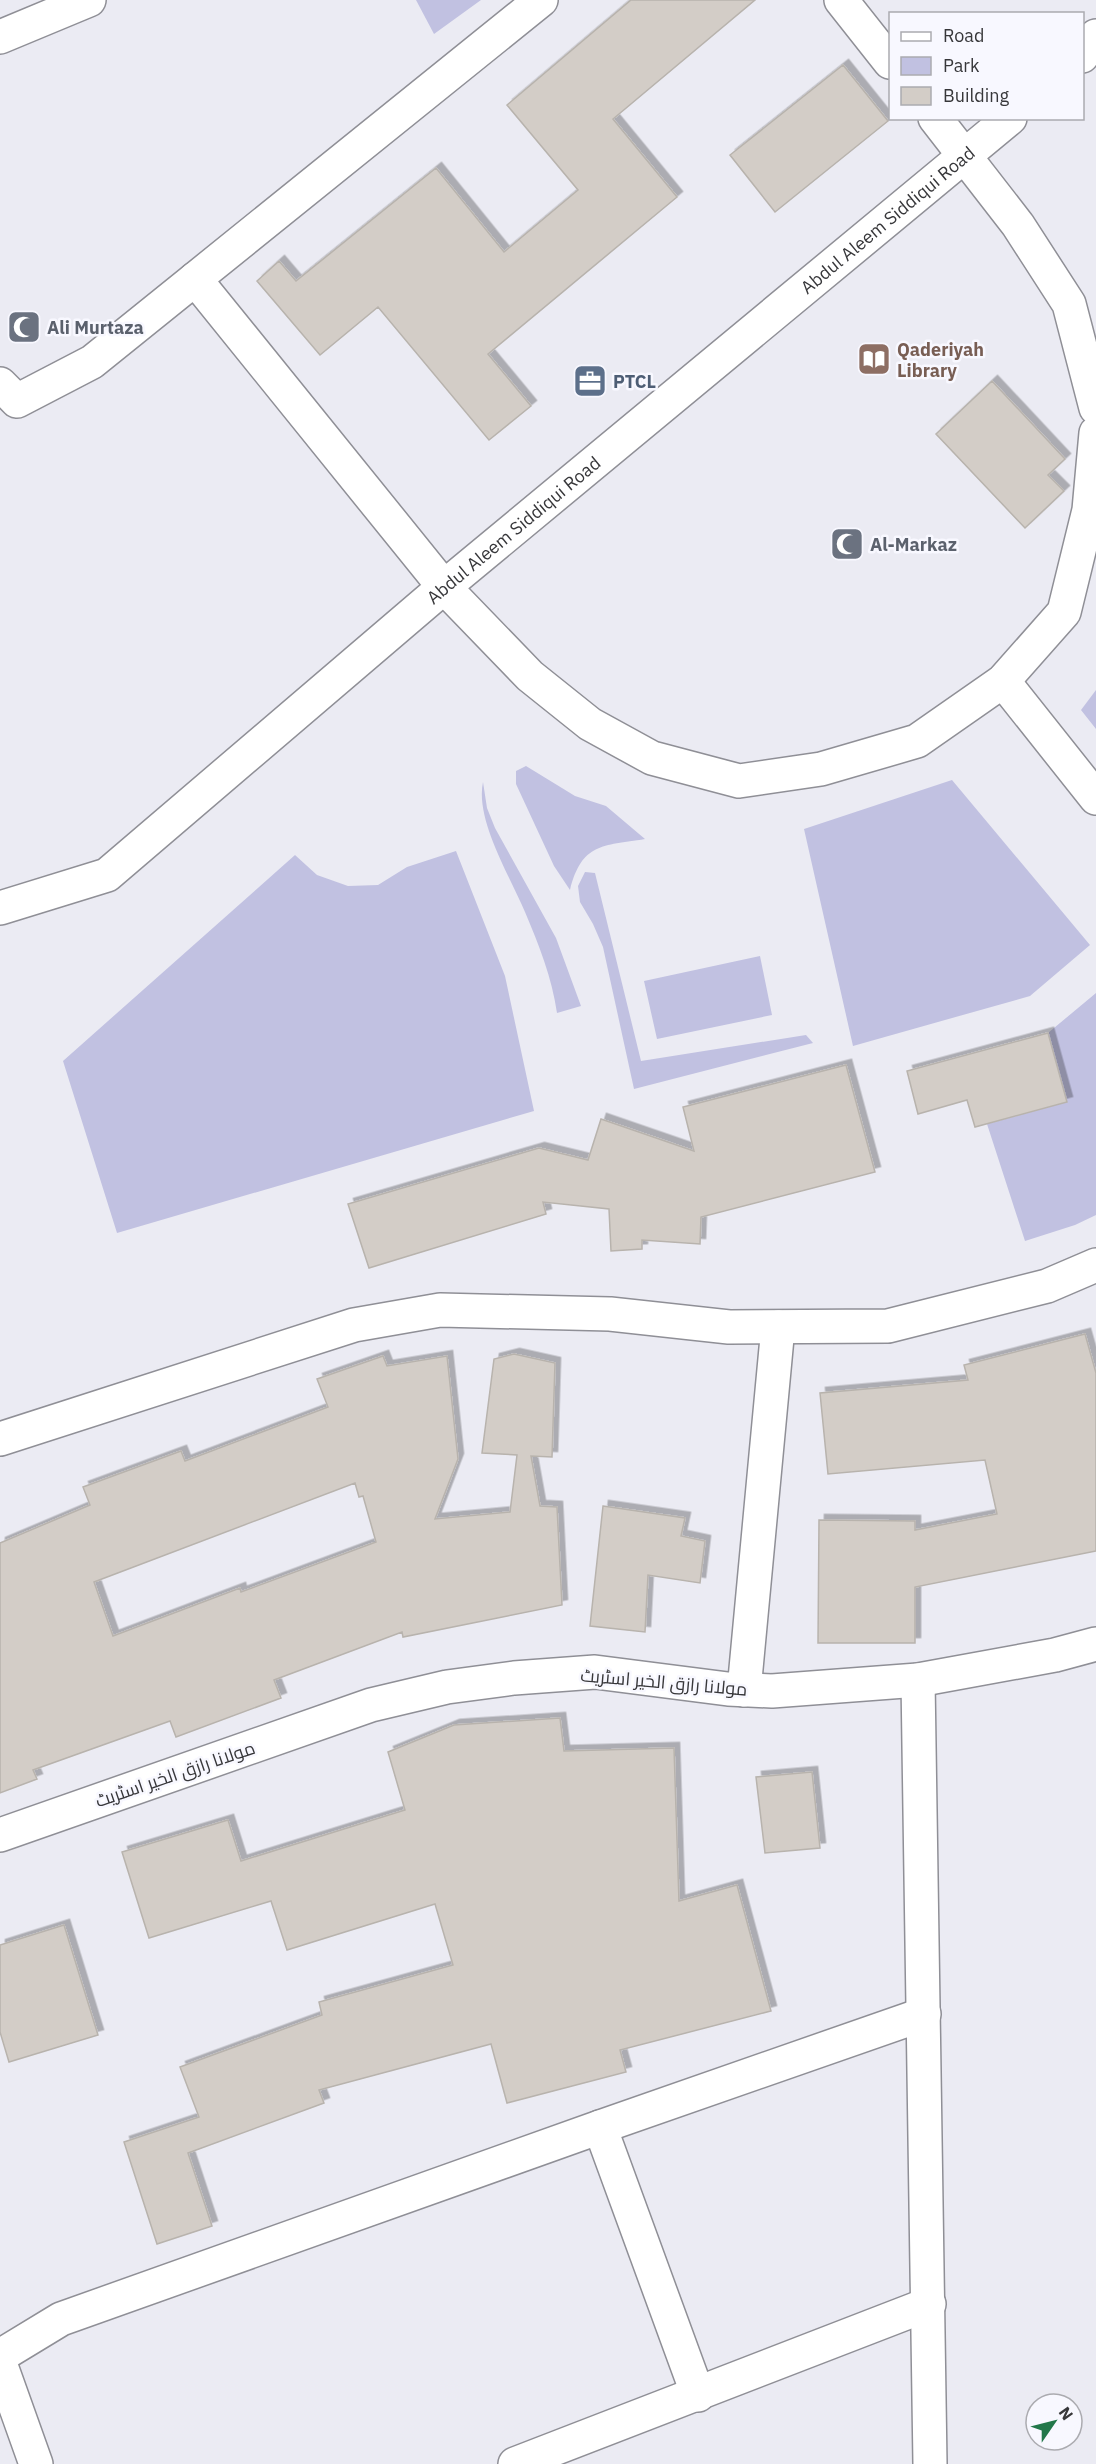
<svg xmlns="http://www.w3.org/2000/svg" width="1096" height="2464" font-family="'IBM Plex Sans',Cairo,sans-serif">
<defs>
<filter id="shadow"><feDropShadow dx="5.5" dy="-5.5" stdDeviation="0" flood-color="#0004"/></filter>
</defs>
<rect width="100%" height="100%" fill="#ebebf3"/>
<!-- green -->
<path fill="#c1c1e1" d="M416,0h65l-47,34z
M1096,690v39l-15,-19z
M526,766l49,30 31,10 39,33c-43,7 -63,4 -75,51l-16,-24 -38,-82v-13z
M952,780l138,165 -60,51 -177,50 -49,-217z
M483,782l4,26 8,20 61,110 25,68 -24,7c-5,-35 -18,-68 -32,-101 -15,-36 -50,-92 -42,-130z
M456,851l49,125 29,135 -417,122 -54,-172 232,-206 22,20 31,11 30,-1 29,-18z
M585,872l10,1 46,188 165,-26 7,8 -179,46 -31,-142 -10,-23 -13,-22 -2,-16z
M760,956l12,59 -115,24 -13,-58z
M1096,993v222l-21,10 -50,16 -38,-117 80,-22 -19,-69z"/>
<!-- building -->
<path fill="#d3cdc7" stroke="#b8b3ad" stroke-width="1.5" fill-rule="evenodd" filter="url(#shadow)" d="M631,0h124l-142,119 64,78 -189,157 43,52 -42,34 -111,-133 -58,48 -63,-74 22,-20 17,20 140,-113 68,84 74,-62 -71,-85z
M843,65l45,56 -113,91 -45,-57z
M992,381l73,78 -17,16 16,16 -39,37 -89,-94z
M1048,1033l19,69 -92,25 -8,-27 -49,14 -11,-43z
M846,1065l29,107 -174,45 -1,27 -58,-4v9l-31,2 -2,-42 -66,-7 3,12 -177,54 -21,-64 191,-56 49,12 13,-41 93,32 -11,-44z
M1085,1334l11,39v178l-181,36v56h-97l1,-123 96,1v9l82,-16 -12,-54 -157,14 -8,-81 148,-13 -4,-15z
M514,1354l41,9 -3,94 -21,-1 9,50 17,1 5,98 -159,32 -1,-5 -128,48 7,18 -105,39 -6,-16 -137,49 4,9 -37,14v-250l90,-38 -7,-18 98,-36 4,10 143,-54 -11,-28 66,-23 4,10 60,-10 11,103 -23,60 75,-7 7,-57 -35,-2 12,-94zM355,1483l4,14 4,-1 13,46 -135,50 -1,-4 -127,48 -19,-54z
M603,1506l82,12 -4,18 24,5 -5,42 -52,-8 -3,57 -55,-6z
M560,1718l4,33 110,-3 5,153 58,-16 34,126 -151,39 6,22 -119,31 -16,-59 -172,46 5,13 -136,50 24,73 -55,18 -33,-102 75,-25 -19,-50 142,-52 -3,-13 134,-37 -18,-61 -148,46 -16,-49 -122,37 -27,-86 106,-32 13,41 164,-51 -17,-58 66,-27z
M812,1772l8,76 -55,5 -9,-76z
M64,1925l34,110 -89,27 -9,-30v-87z"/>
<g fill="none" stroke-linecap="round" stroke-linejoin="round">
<!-- minor casing -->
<g stroke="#8f8f96" stroke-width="36">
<g id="minor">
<path d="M841,0l49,62"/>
<path d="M0,37l89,-37"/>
<path d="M1082,56l14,-20"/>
<path d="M935,118l83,107 51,79 27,104"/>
<path d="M195,279l346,-279"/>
<path d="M0,384l17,17 75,-39 103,-83 249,308 86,89 60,48 62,34 87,23 82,-12 96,-28 86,-60 61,-69 25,-102 7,-77"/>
<path d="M1003,681l93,117"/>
<path id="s1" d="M0,908l107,-33 337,-288 566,-469"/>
<path d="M0,1439l354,-114 86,-15 170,4 119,13 159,-1 159,-40 49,-21"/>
<path d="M918,1680l12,784"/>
<path d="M744,1690l34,-363"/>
<path d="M0,1835l371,-130 76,-18 67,-9 81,-6 133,17 44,2 146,-11 137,-25 41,-11"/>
<path d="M600,2127l98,268"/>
<path d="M0,2356l61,-37 539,-192 324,-113"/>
<path d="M0,2363l36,101"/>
<path d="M515,2464l414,-160"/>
</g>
</g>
<!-- minor -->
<use href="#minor" stroke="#fff" stroke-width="33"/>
</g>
<!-- icons -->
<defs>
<g id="mosque-square" transform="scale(1.725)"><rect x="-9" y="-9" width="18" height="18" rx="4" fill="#6b7280" stroke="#f8f8ff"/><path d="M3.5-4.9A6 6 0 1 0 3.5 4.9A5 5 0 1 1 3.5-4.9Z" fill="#fff"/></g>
<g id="library-square" transform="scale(1.725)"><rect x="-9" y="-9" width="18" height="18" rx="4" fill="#8d6e63" stroke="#f8f8ff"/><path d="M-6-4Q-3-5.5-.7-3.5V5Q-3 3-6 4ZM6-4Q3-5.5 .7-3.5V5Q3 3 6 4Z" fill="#fff"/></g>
<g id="office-square" transform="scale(1.725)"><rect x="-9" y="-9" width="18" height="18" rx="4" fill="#5c6f8a" stroke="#f8f8ff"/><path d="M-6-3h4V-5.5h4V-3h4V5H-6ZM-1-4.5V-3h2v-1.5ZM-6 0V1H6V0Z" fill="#fff"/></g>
</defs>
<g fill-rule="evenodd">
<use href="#mosque-square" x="24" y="327"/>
<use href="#library-square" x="874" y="359"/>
<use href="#office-square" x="590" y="381"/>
<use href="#mosque-square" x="847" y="544"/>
</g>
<g text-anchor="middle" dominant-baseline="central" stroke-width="5" stroke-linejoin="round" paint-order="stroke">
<!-- street labels -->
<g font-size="18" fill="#37373a" stroke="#f8f8ff">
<text stroke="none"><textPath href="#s1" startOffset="1131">Abdul Aleem Siddiqui Road</textPath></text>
<text stroke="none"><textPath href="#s1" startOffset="645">Abdul Aleem Siddiqui Road</textPath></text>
<text transform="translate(664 1682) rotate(5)">مولانا رازق الخیر اسٹریٹ</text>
<text transform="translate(175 1774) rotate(-19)">مولانا رازق الخیر اسٹریٹ</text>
</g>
<!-- worship labels -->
<g font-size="18" font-weight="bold" fill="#5b616d" stroke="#f8f8ff" text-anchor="start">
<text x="47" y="327">Ali Murtaza</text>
<text x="870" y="544">Al-Markaz</text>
</g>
<!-- education labels -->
<g font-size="18" font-weight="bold" fill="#785e54" stroke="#f8f8ff" text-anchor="start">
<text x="897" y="349">Qaderiyah<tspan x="897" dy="21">Library</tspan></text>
</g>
<!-- service labels -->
<g font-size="18" font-weight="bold" fill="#4e5e75" stroke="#f8f8ff" text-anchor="start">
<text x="613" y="381">PTCL</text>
</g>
</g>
<!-- legend -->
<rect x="889" y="12" width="195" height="108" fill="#f8f8ff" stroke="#ababb0" stroke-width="1.5"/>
<rect x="901" y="32" width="30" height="9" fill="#ffffff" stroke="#ababb0" stroke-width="1.5"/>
<text x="943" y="42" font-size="18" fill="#37373a">Road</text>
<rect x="901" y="57" width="30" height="18" fill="#c1c1e1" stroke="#ababb0" stroke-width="1.5"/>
<text x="943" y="72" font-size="18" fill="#37373a">Park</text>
<rect x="901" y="87" width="30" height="18" fill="#d3cdc7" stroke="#ababb0" stroke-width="1.5"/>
<text x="943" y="102" font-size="18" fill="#37373a">Building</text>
<!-- north arrow -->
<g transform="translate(1054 2422) rotate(55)"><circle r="28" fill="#f8f8ff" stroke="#ababb0" stroke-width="1.5"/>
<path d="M0-4.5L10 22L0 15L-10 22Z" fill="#22774a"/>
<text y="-9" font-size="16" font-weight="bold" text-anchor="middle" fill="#37373a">N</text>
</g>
</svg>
